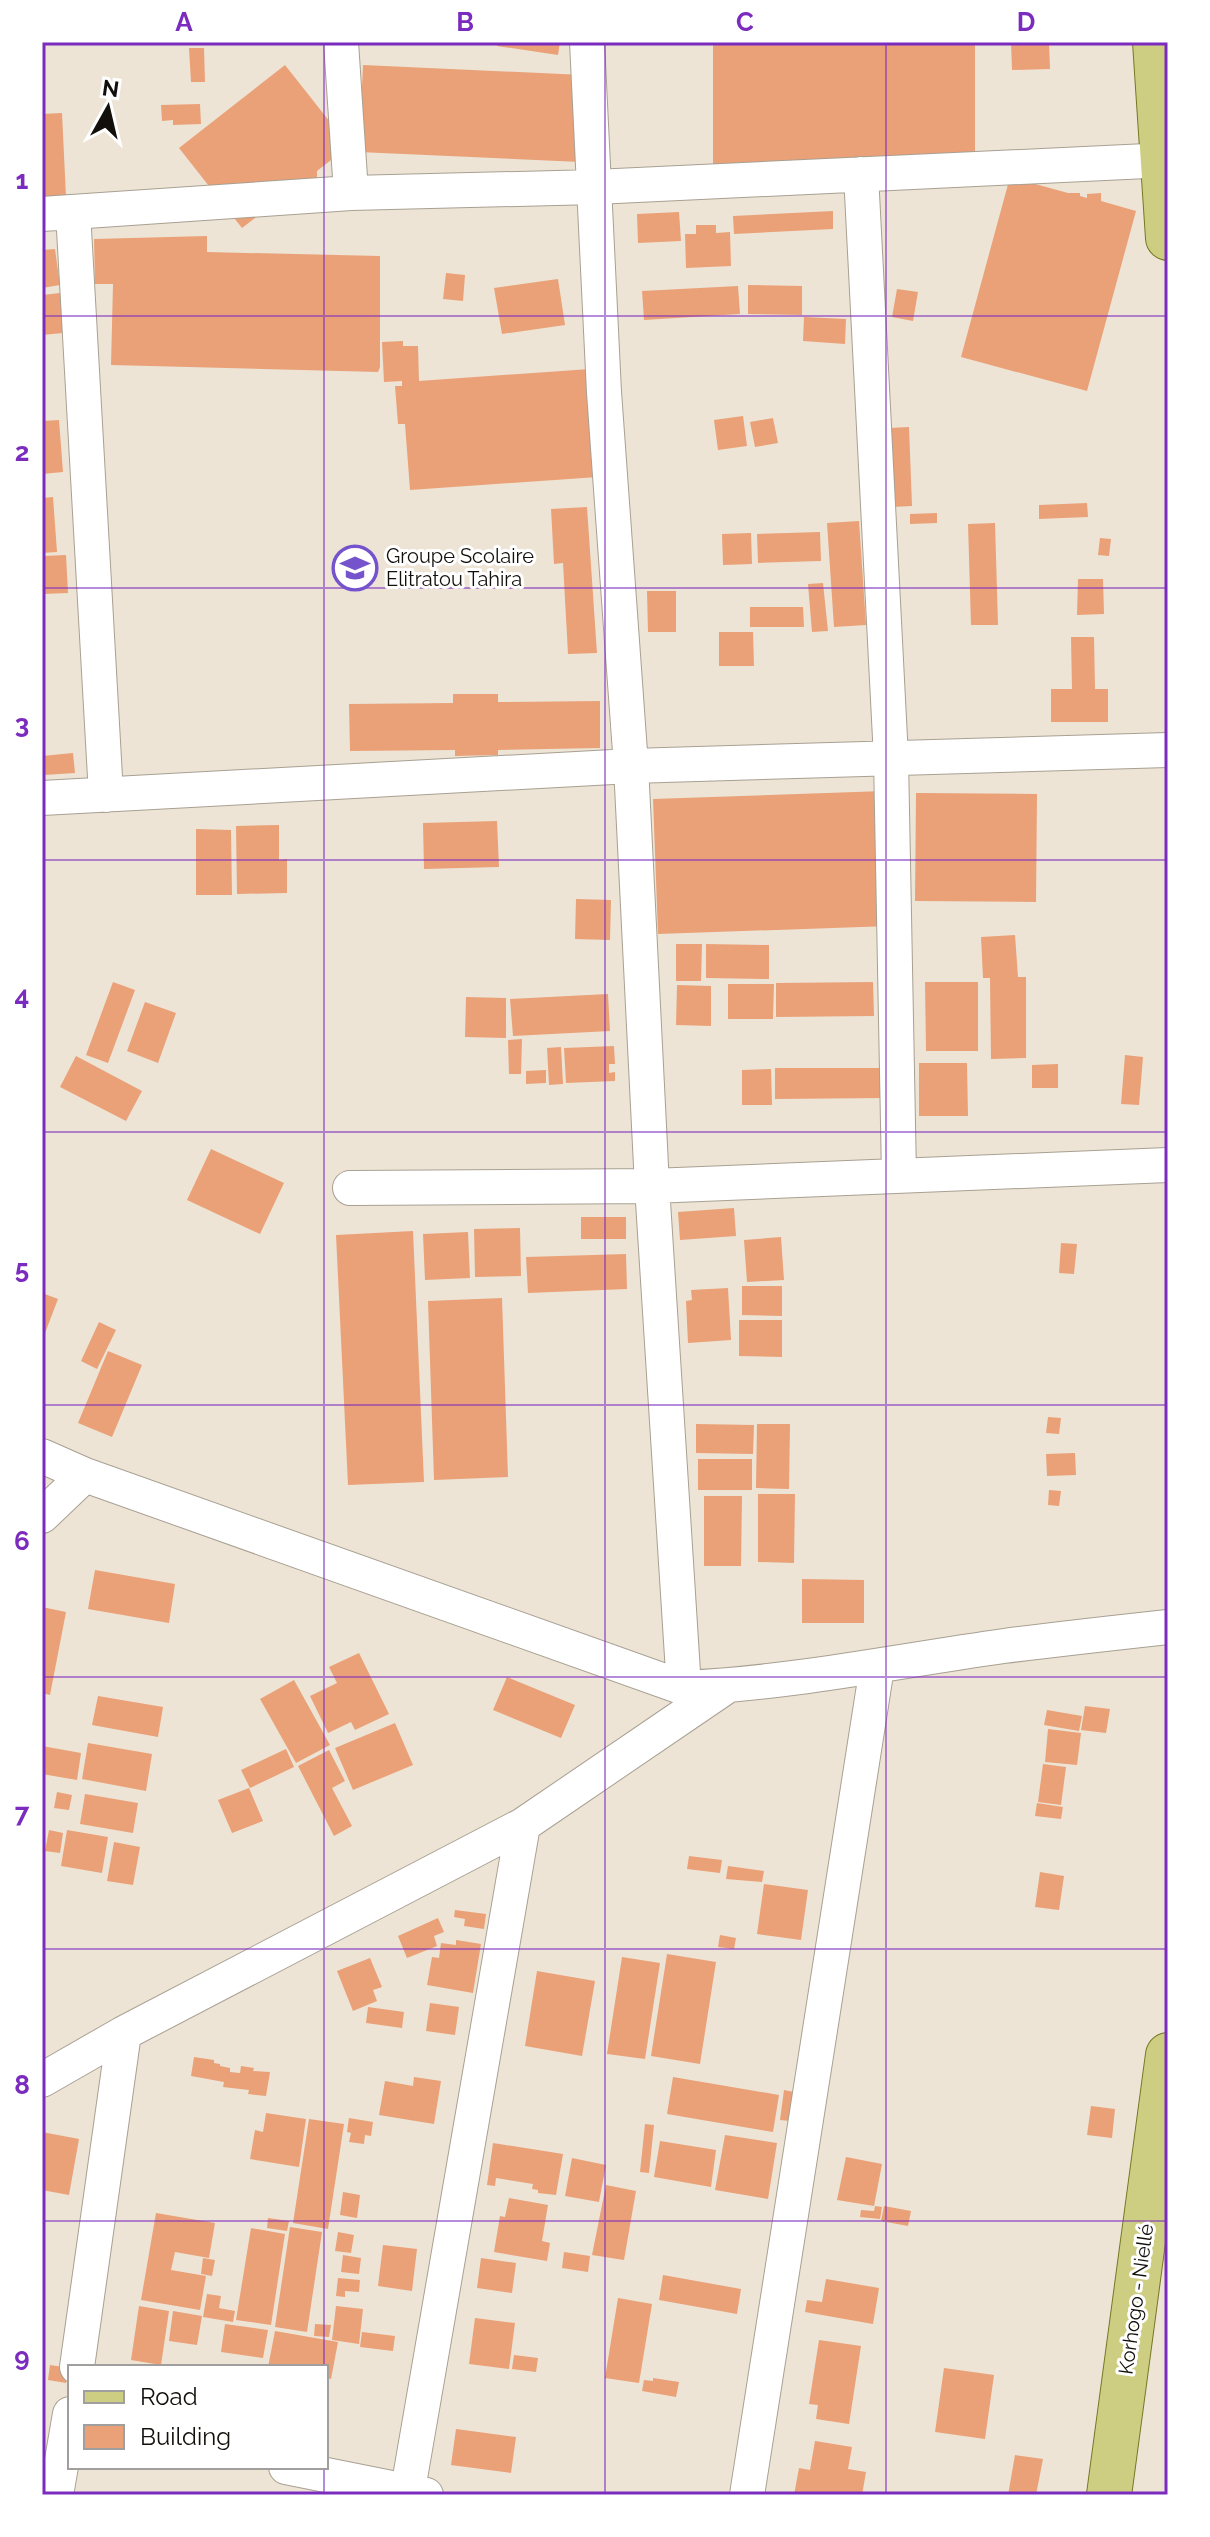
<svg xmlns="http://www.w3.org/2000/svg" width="1210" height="2537" font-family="Raleway,sans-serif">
<rect width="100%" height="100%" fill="#ede4d6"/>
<!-- building -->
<path fill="#eaa177" d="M498,42h62l-2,13 -61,-9z
M713,42h262v134l-262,-1z
M1049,42l1,27 -38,1 -1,-27z
M189,48h15l1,34h-14z
M285,65l64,81 -32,25v12h-17l-58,45 -63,-80z
M363,65l220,10 -3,87 -221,-10z
M200,104l1,20 -28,1v-5l-11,1 -1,-16z
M62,113l4,84 -24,1v-84z
M1010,177l58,16h12v3l7,2v-4l14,-1v8l35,10 -49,180 -126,-34z
M833,211v18l-99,5 -1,-18z
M679,212l2,29 -43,2 -1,-29z
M696,225h20v8l14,-1 1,34 -45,2 -1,-34h11z
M207,236v16l173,4v111l-2,5 -267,-7 2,-81h-18l-1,-45z
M55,249l5,36 -18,3v-38z
M446,273l19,2 -2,26 -20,-2z
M558,279l7,46 -63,9 -8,-46z
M748,285l54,1v29l-54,-1z
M738,286l2,28 -96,6 -2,-29z
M897,289l21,3 -5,29 -21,-4z
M60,293l3,40 -21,2v-40z
M804,317l42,2 -1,25 -42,-3z
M403,341v5h15l1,35 171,-12 8,108 -188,13 -5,-66h-7l-3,-38h7v-5l-18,1 -2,-40z
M743,416l4,30 -29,4 -4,-30z
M773,418l5,25 -23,4 -5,-25z
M59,420l4,52 -21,2v-53z
M909,427l3,79 -20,1 -3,-79z
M53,497l4,55 -15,1v-55z
M1087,503l1,14 -49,2v-14z
M587,507l10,146 -29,1 -5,-91 -9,1 -3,-55z
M937,513v10l-27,1v-10z
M859,521l7,104 -32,2 -7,-104z
M995,523l3,102h-27l-3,-101z
M820,532l1,29 -63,2 -1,-29z
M751,533l1,31 -29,1 -1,-31z
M1100,538l11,1 -2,17 -11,-1z
M66,555l2,38 -26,1v-38z
M1078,579h25l1,35 -27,1z
M823,583l5,48 -16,1 -4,-48z
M647,591h29v41h-28z
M750,607h53l1,20h-54z
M719,632h34l1,34h-35z
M1071,637h23l1,52h13v33h-57v-33h21z
M453,694h45v8l102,-1v47l-102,2v5l-43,1v-6l-105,1 -1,-47 104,-1z
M73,753l2,20 -31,2 -2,-19z
M884,791l6,135 -232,8 -5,-135z
M916,793l121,1 -1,108 -121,-1z
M497,821l2,46 -75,2 -1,-46z
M279,825v35l8,-1v34l-50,1 -1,-68z
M196,829l35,1 1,65h-36z
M576,899l35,1 -1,40 -35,-1z
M1015,935l3,42h8v81l-35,1 -1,-81h-7l-2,-41z
M676,944h26l-1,37h-25z
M706,944l63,1v34l-63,-1z
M113,982l22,8 -27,73 -22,-8z
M873,982l1,34 -98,1v-34z
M925,982h53v69h-52z
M728,984h46l-1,35h-45z
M677,985l34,1v40l-35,-1z
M608,994l2,37 -97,5 -3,-37z
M466,997l40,1v40l-41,-1z
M145,1002l31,11 -18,50 -31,-12z
M522,1039l-1,35h-12l-1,-34z
M614,1046l1,18h-6v9l6,-1v9l-49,2 -2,-35z
M561,1047l2,37 -14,1 -2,-37z
M1125,1055l18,2 -4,48 -18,-1z
M76,1056l66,35 -16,30 -66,-34z
M919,1063h48l1,53h-49z
M1058,1064v24h-26v-23z
M775,1068h110v30l-110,1z
M771,1069l1,36h-30v-35z
M546,1070v13l-20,1v-13z
M211,1149l73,34 -24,51 -73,-34z
M734,1208l2,28 -56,4 -2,-28z
M581,1217h45v22h-45z
M520,1228l1,48 -46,1 -1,-48z
M413,1231l11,251 -76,3 -12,-250z
M468,1232l2,46 -45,2 -2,-46z
M781,1237l3,43 -37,2 -3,-42z
M1061,1243l16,1 -3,30 -15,-1z
M626,1254l1,35 -99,4 -2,-36z
M742,1286h40v30l-40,-1z
M728,1288l3,52 -43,3 -2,-42 6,-1 -1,-10z
M42,1293l16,6 -16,42z
M502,1298l6,179 -74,3 -6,-179z
M739,1320h43v37l-43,-1z
M99,1322l17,8 -19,39 -16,-8z
M108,1351l34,14 -30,72 -34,-14z
M1048,1417l13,1 -2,16 -13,-1z
M696,1424l58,1 -1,29 -57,-1z
M757,1424h33l-1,65 -33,-1z
M1075,1453l1,22 -29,1 -1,-22z
M698,1459h54v31h-54z
M1049,1490l12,1 -2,15 -11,-1z
M758,1494h37l-1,69 -36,-1z
M704,1496h38l-1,70h-37z
M95,1570l80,14 -6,39 -81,-14z
M802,1579l62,1v43h-62z
M42,1607l24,5 -16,83 -8,-2z
M359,1653l30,61 -34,16 -4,-8 -23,11 -18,-37 27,-13 -8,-16z
M507,1677l68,28 -14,33 -68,-28z
M294,1680l36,65 -34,18 -36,-64z
M98,1696l65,11 -5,30 -66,-12z
M1085,1706l25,3 -4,24 -25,-3z
M1047,1710l35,6 -3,15 -35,-6z
M395,1723l18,42 -60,25 -18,-42z
M1048,1729l33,4 -4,32 -32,-3z
M88,1743l64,11 -6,37 -64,-12z
M42,1746l39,7 -4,27 -35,-6z
M286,1749l8,18 -44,21 -9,-18z
M329,1750l16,31 -13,7 20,38 -18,10 -36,-70z
M1043,1764l23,3 -5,38 -23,-3z
M249,1788l14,33 -31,12 -14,-33z
M57,1792l15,3 -3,15 -15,-2z
M85,1794l53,9 -5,30 -53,-9z
M1037,1803l26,4 -2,12 -26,-3z
M49,1830l14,3 -3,20 -15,-2z
M67,1830l41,7 -6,36 -41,-7z
M114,1842l26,5 -7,38 -26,-4z
M689,1856l33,4 -2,13 -33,-4z
M728,1866l36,5 -2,11 -36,-3z
M1040,1872l24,4 -5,34 -24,-3z
M764,1884l44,6 -7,50 -44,-6z
M455,1910l31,4 -2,15 -20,-3 1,-7 -11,-2z
M438,1918l6,14 -10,4 3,10 -30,12 -9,-22z
M720,1935l16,3 -2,11 -16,-2z
M456,1940l25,4 -8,49 -46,-8 5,-28 7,1 2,-15 15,2z
M667,1954l49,8 -16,102 -49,-8z
M622,1957l38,6 -15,96 -38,-5z
M370,1958l12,29 -9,3 4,11 -24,10 -16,-40z
M537,1971l58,10 -13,75 -57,-10z
M430,2003l29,4 -4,28 -29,-4z
M368,2007l36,5 -2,16 -36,-5z
M194,2057l20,3v3l6,1v2l10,2v4l10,1 1,-7 13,2 -1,3 17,1 -4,24 -18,-2 1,-4 -26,-3 1,-5 -33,-6z
M414,2077l27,4 -7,43 -55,-9 6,-34 28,5z
M673,2077l106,18 -6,37 -106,-18z
M784,2090l10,2 -4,29 -10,-1z
M1091,2106l24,3 -3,29 -25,-3z
M266,2113l40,6 -7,48 -49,-8 5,-29 8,2z
M349,2118l24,4 -2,14 -6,-1 -1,9 -15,-2 2,-9 -4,-1z
M309,2119l35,5 -16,105 -35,-6z
M645,2124l9,1 -5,48 -9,-1z
M42,2132l37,7 -10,56 -27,-5z
M725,2135l52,8 -9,56 -53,-9z
M660,2141l56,9 -5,37 -57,-10z
M493,2143l70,11 -7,41 -18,-2v-3l-6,-1 1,-5 -37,-6 -1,8 -8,-1z
M846,2157l36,7 -8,42 -37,-6z
M572,2158l34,7 -7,37 -34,-6z
M606,2185l30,6 -12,69 -32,-5z
M343,2192l17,3 -3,23 -17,-3z
M509,2198l39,7 -6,36 8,2 -3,18 -53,-9 6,-36 5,1z
M875,2206l7,1 -2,12 -20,-2 1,-7 13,1z
M884,2206l27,5 -3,15 -27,-5z
M156,2213l59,10 -6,35 -34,-6 -4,18 35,6 -6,34 -59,-10z
M268,2218l21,3 -2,10 -20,-3z
M290,2227l32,5 -15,100 -32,-5z
M251,2228l34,6 -14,91 -35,-5z
M338,2232l16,3 -3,18 -16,-2z
M383,2245l34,4 -5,42 -34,-5z
M564,2252l26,4 -2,16 -26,-4z
M343,2255l18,3 -2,16 -18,-2z
M203,2258l12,2 -3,16 -11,-2z
M481,2258l35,5 -4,30 -35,-5z
M663,2275l78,14 -4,25 -78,-14z
M338,2278l22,2 -1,12 -14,-1v6l-9,-1z
M826,2279l53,9 -6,36 -68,-12 2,-12 15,2z
M207,2294l14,2 -2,12 16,3 -2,11 -30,-5z
M618,2298l34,6 -13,79 -34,-5z
M139,2306l30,5 -8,54 -30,-5z
M336,2306l27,3 -4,35 -27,-4z
M173,2311l29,5 -5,29 -28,-4z
M475,2318l40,5 -6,46 -40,-5z
M225,2324l43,6 -5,28 -42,-6z
M315,2324l16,1 -2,12 -15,-1z
M275,2331l63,11 -7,37 -5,-1v-11h-58z
M362,2332l33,4 -2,15 -33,-4z
M819,2340l42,6 -12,78 -33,-5 2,-14 -9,-1z
M514,2355l24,3 -2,14 -24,-3z
M50,2365l19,3 -3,15 -18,-3z
M944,2368l50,7 -9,64 -50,-7z
M653,2378l26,4 -3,15 -34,-6 2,-11 9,1z
M456,2429l60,8 -5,36 -60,-8z
M815,2441l37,6 -4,22 18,3 -4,23h-68l5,-27 11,2z
M1015,2455l28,4 -7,36h-28z"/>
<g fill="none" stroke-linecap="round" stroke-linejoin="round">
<!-- minor casing -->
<g stroke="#a8a092" stroke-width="36">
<path id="minor" d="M341,42l10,151
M587,42l17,350 27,374 21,420 32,502
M861,174l30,584 8,418
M73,212l33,583
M42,214l309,-21 244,-6 573,-27
M42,798l589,-32 537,-16
M350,1188l302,-2 516,-21
M42,1456l43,19 599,213c108,-5 213,-27 320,-42 55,-7 109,-13 164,-19
M42,1516l43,-41
M42,2080l82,-47 399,-208 204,-139
M77,2367l47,-334
M286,2467l140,28
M56,2495l14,-81
M407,2495l116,-670
M747,2495l130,-828"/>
</g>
<!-- major casing -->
<g stroke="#777723" stroke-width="46">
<path id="major" d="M1155,42l13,196
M1109,2495l59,-440"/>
</g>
<!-- minor -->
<use href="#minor" stroke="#fff" stroke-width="34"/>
<!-- major -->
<use href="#major" stroke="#cece83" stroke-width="44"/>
</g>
<!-- grid -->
<path fill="none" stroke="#7b2cbf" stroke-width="2" stroke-opacity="0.55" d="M324,42v2325M605,42v2453M886,42v2453M42,316h1126M42,588h1126M42,860h1126M42,1132h1126M42,1405h1126M42,1677h1126M42,1949h1126M42,2221h1126M324,2467v28"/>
<!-- icons -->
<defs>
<g id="school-ring" transform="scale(2.3)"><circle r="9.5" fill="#fff" stroke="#7453cd" stroke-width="1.5"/><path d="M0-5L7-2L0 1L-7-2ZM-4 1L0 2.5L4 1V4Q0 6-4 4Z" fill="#7453cd"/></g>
</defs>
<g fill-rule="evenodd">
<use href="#school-ring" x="355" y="568"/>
</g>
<g text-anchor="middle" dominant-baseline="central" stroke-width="6" stroke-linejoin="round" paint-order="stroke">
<!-- poi labels -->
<g font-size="20" fill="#13100b" stroke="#fff" text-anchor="start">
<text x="386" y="556">Groupe Scolaire<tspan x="386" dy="23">Elitratou Tahira</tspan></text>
</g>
<!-- street labels -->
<g font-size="20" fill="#13100b" stroke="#fff">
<text transform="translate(1136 2299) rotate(-82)">Korhogo - Niellé</text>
</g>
</g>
<!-- border -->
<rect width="1210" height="2537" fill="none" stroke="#ffffff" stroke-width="88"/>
<!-- legend -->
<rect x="68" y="2365" width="260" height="104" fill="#ffffff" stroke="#a19f9d" stroke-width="2"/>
<rect x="84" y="2391" width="40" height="12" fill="#cece83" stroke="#a19f9d" stroke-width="2"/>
<text x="140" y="2405" font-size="24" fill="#13100b">Road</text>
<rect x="84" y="2425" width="40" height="24" fill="#eaa177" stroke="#a19f9d" stroke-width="2"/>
<text x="140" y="2445" font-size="24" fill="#13100b">Building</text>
<!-- north arrow -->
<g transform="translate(108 108) rotate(8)" stroke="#ffffff" stroke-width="6" paint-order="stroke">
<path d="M0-6L14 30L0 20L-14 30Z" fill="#13100b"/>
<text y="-12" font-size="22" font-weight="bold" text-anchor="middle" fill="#13100b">N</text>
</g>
<rect x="44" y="44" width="1122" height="2449" fill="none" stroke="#7b2cbf" stroke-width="3"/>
<g font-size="26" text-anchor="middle" font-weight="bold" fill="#7b2cbf">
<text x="184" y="31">A</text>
<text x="465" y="31">B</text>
<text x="745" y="31">C</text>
<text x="1026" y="31">D</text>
<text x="22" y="189">1</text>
<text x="22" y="461">2</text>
<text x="22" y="733">3</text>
<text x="22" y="1005">4</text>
<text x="22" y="1278">5</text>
<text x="22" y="1550">6</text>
<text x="22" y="1822">7</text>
<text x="22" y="2094">8</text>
<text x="22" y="2366">9</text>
</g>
</svg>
